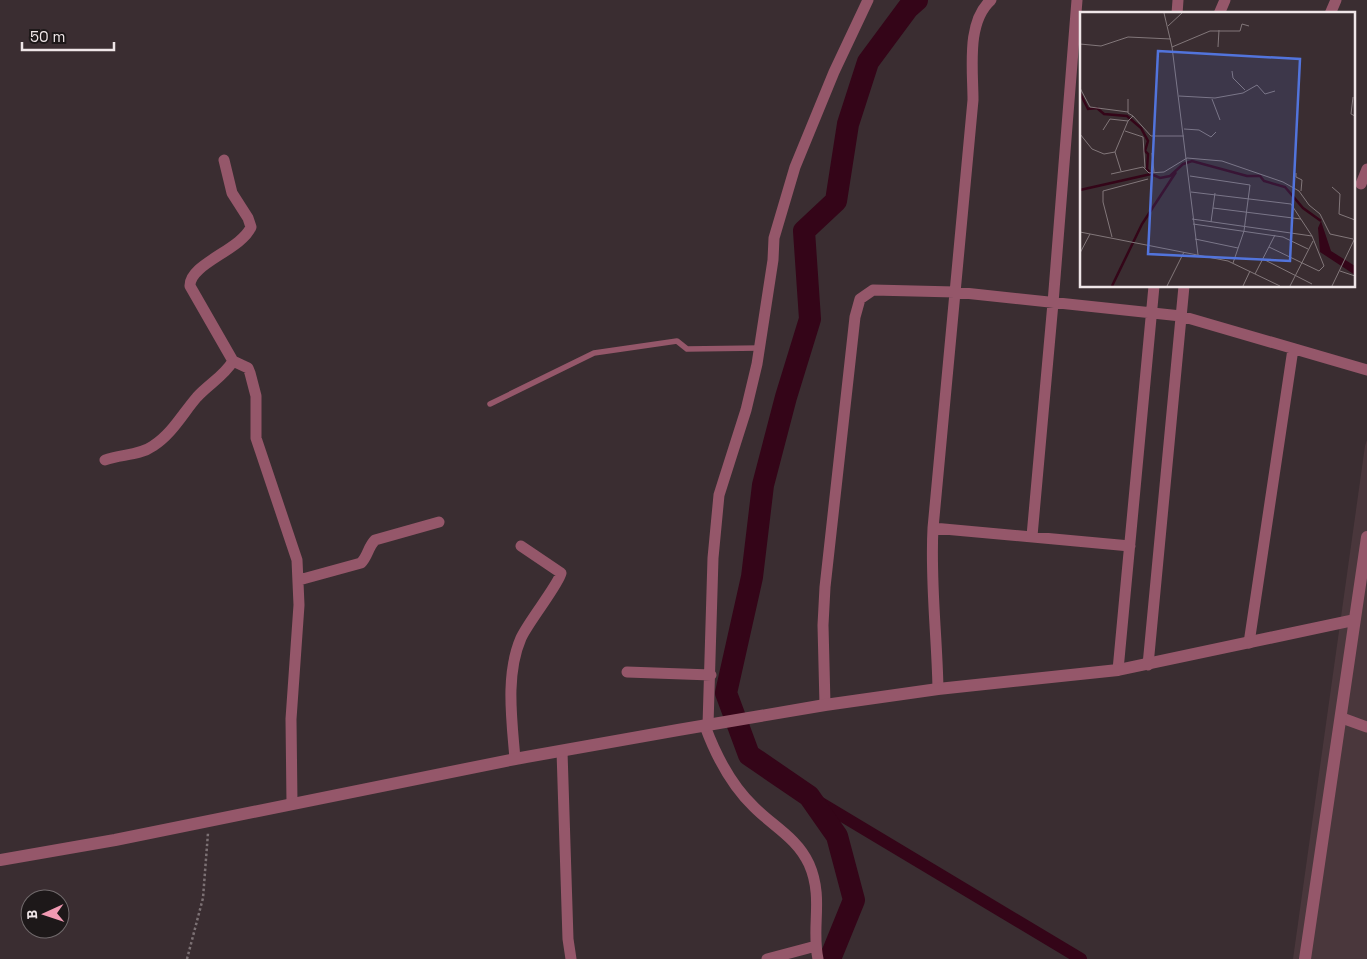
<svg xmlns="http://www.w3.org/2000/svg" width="1367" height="959" font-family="'Space Grotesk',sans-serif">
<rect width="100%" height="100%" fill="#3a2d31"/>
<!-- built -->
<path fill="#4a373c" d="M1367,440v519h-74l72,-513z"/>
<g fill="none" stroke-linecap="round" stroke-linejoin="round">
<!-- canal -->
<path stroke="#340518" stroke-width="12" d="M809,796l272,163"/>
<!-- river -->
<path stroke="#340518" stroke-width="22" d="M830,959l24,-59 -17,-64 -28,-40 -60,-41 -23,-62 26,-116 11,-92 23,-88 24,-78 -6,-88 32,-30 12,-77 20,-62 40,-54 9,-8"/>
<!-- path -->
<path stroke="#7c7174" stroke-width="2.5" stroke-dasharray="2.5 2.5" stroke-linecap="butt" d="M187,959l16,-61 5,-65"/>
<!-- service -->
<path stroke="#95576a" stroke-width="5.5" d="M490,404l104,-51 83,-12 10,8 72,-1"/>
<!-- minor -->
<path stroke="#95576a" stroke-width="11" d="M1177,14l1,-14
M1219,14l6,-14
M1330,14l6,-14
M224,160l8,33 16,25 3,9c-10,23 -62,37 -61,59l43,75 15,7 2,5 6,23v42l41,122 2,45 -8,114 1,84
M1361,184l6,-15
M105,460c15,-6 34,-4 48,-14 19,-12 30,-33 44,-49 12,-13 27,-21 36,-36
M933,528l197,18
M1032,536l21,-233 24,-303
M299,580l62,-17c7,-7 7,-16 14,-23l64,-18
M1249,643l44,-294
M1148,665l36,-379
M1118,670l36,-384
M627,672l84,3
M938,689c-1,-54 -8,-107 -5,-161l40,-428c0,-31 -7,-78 18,-100
M825,705l-2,-80 2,-38 30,-270 5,-18 13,-9 82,2 226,24 186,54
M1342,718l25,9
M708,725l5,-167 6,-63 27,-85 11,-46 16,-104 1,-22 21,-71 39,-95 34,-72
M705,726c11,30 25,58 49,81 20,20 43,31 55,57 15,34 2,63 9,95
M562,751l6,188 3,20
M515,759c-3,-38 -10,-84 6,-121 7,-16 38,-54 40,-65l-40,-27
M767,959l49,-13"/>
<!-- tertiary -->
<path stroke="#95576a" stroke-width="12" d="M0,860l115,-20 400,-81 163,-29 147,-25 113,-16 180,-19 236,-50
M1305,959l62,-422"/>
</g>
<!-- overview -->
<g transform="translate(1080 12)">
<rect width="275" height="275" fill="#3a2d31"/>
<path d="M241,209l10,30 24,15v9l-35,-23 -2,-24z" fill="#340518"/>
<path fill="none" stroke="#340518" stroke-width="2.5" d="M0,81l8,16 9,-1 7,6 23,2 14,12 7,13 -3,10 3,3 -1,15 4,5 9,4 10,-2 13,-12 9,-3 55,15h13l4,5 21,6 18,21 18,13M0,178l71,-16M32,274l30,-62 34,-52"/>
<path fill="none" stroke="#82777a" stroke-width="1" d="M84,1l8,34 26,208M88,14l14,-13M0,32l21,2 27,-9 43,2M92,35l38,-16h30l2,-7 7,2M138,35l1,-17M152,59l1,7 12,12M0,76l10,19 38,5M99,84l36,2 28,-5 14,-8 8,9 10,-3M273,85l-2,17 4,2M48,87v14l5,3M132,87l8,21M104,117l15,1 12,7 5,-5M23,118l7,-11 18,2 5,-5 18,20h33M45,119l18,6 2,31M0,122l12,15 12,5 11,-2M72,141l2,19M107,146l35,3 61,21 16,9 10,14 11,9 10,20 23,5M41,159l-6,-19 13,-31M216,161v4l6,3 -1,11M31,162l32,-7 6,6 15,-1 23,-14M110,164l60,9 -6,46 -11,32M252,175l8,7 -1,20 16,6M111,180l100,12 21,32 12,30 -5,5 -50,-24M133,196l88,11M112,207l120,17M131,210l4,-29M113,212l90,13 25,12M0,220l148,29 52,25M32,225l-9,-35v-11l45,-12M115,227l43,9M0,241l10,-19M183,247l49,25M260,259l15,5M175,262l20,-39M87,274l17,-34M163,274l7,-15M210,274l23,-45M252,274l23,-48"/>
<path fill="#5274dc" fill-opacity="0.15" stroke="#5274dc" stroke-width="2.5" d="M78,39l142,8 -10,202 -142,-7z"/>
<rect width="275" height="275" fill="none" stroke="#efe6e8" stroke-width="2.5"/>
</g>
<!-- north arrow -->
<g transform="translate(45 914) rotate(267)"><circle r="24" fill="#1d1819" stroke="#716a6c"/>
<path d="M0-4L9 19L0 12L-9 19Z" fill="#f19ab3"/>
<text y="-8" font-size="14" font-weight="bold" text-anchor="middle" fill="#efe6e8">B</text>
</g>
<!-- scale -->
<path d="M22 42v8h92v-8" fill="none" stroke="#efe6e8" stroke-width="2.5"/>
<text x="30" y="42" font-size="15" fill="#efe6e8" stroke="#1d1819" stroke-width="4" paint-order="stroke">50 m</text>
</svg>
